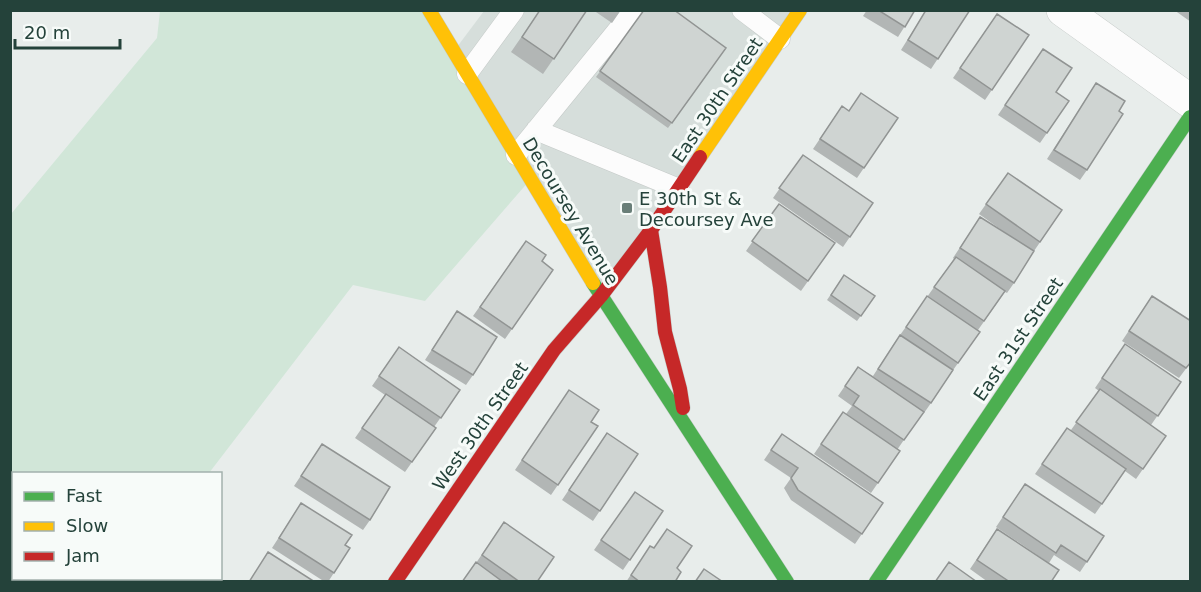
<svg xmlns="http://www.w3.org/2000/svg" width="1201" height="592" font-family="'DejaVu Sans',sans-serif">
<rect width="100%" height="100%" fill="#e8edeb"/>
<!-- built -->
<path fill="#d6dedb" d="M484,11h316l-199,285 -147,-245z"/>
<!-- green -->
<path fill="#d1e6d8" d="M160,11h269l101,169 -105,121 -72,-16 -144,188 -195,1v104l116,1 -3,3h-116v-368l146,-176z"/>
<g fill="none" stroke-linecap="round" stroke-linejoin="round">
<!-- lane casing -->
<g stroke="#c5cac8" stroke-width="21">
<path id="lane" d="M742,10l38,29
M467,74l47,-64
M536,130l143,59
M516,155l118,-145"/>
</g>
<!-- street casing -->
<g stroke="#c5cac8" stroke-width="34">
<path id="street" d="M1063,10l127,91"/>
</g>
<!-- fast casing -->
<g stroke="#c3cbc8" stroke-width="15">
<path id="fast" d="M593,283l194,299
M876,582l314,-465"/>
</g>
<!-- slow casing -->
<g stroke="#c3cbc8" stroke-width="15">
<path id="slow" d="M429,10l164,273
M700,157l100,-147"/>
</g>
<!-- jam casing -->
<g stroke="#c3cbc8" stroke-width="15">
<path id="jam" d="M651,230l9,57 5,45 15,57 3,19
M395,582l159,-232 47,-54 50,-66 49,-73"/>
</g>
<!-- lane -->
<use href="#lane" stroke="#fcfcfc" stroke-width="20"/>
<!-- street -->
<use href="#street" stroke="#fcfcfc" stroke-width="33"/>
<!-- fast -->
<use href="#fast" stroke="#4caf50" stroke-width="14"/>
<!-- slow -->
<use href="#slow" stroke="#ffc107" stroke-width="14"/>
<!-- jam -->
<use href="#jam" stroke="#c62828" stroke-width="14"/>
</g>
<!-- wall -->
<path fill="#b2b6b5" d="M540,10h47l-44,64 -32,-22z
M593,10h28l-9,13z
M644,10l82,38 -58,80 -72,-51z
M867,10h48l-17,27 -35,-21z
M926,10h44l-39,59 -30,-19z
M1174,10h17v12z
M997,14l32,21 -44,65 -32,-22z
M1043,49l13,43 13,9 -29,42 -42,-28z
M1096,83l23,28 -32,59 -7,10 -33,-21z
M842,106l7,5 49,7 -41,60 -44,-29z
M803,155l70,48 -30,44 -70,-49z
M1008,173l54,37 -28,41 -20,32 -7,10 -2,-1 -27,38 2,2 -29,41 -20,30 -7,10 -1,-1 -26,38 3,1 -29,42 -57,-39 29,-42 3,2 6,-8 -14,-10 20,-29 15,9 20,-31 61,-86 -1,-1 27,-41 37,24 -38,-27z
M779,204l56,39 -34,48 -55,-40z
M526,241l16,20 11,9 -48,69 -32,-23z
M844,275l31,21 -18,25 -30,-21z
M1152,296l39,66 -12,16 -57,-37z
M457,311l16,64 -7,10 -41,-25z
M1125,344l56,38 -30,43 15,11 -30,43 -11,-8 -30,43 -60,-40 32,-46 4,2 28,-39 -4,-3z
M399,347l61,43 -26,37 2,1 -31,44 -50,-34 30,-43 -13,-9z
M569,390l22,32 7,4 -47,69 -36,-25z
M607,433l31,21 -45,67 -31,-21z
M782,434l101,69 -28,41 -64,-44 -7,-12 7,-10 -27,-18z
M322,444l48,76 -7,10 -69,-44z
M1025,484l79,52 -24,36 -26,-17 -5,8 -53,-36z
M635,492l28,19 -40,59 -29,-20z
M301,503l44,42 5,3 -22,34h-3l-53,-34z
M14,513v14l-4,-3v-7z
M504,522l33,60h-75l14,-19z
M997,529l54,53h-63l-18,-13z
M650,546l27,22 -2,14h-49z"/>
<!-- building -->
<path fill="#cfd4d2" stroke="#919493" stroke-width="1.5" d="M540,10h47l-33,49 -32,-22z
M644,10h30l52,38 -54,75 -72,-52z
M878,10h37l-10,17z
M926,10h44l-32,49 -30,-19z
M997,14l32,21 -37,55 -32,-22z
M1043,49l29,19 -16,24 13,9 -22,32 -42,-28z
M1096,83l29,18 -6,10 4,3 -36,56 -33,-20z
M861,93l37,25 -34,50 -44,-29 22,-33 7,5z
M803,155l70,48 -23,34 -71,-49z
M1008,173l54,37 -22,32 -54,-38z
M779,204l56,39 -27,38 -56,-40z
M980,217l54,34 -20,32 -54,-35z
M526,241l20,14 -4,6 11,9 -41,59 -32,-22z
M956,257l49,34 -21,30 -50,-34z
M844,275l31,21 -14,20 -30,-21z
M927,296l53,36 -22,31 -52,-36z
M1152,296l39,25v41l-5,6 -57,-37z
M457,311l40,26 -24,38 -41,-25z
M900,335l53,35 -22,33 -53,-34z
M1125,344l56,38 -23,34 -56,-38z
M399,347l61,43 -19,28 -62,-42z
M858,367l66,45 -20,28 -51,-35 6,-9 -14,-10z
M1100,389l66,47 -23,33 -67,-47z
M569,390l30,20 -8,12 7,4 -40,59 -36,-25z
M386,394l50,34 -24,34 -50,-34z
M843,412l57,39 -22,32 -57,-39z
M1067,428l59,41 -24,35 -60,-40z
M607,433l31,21 -38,57 -31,-21z
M782,434l101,69 -21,31 -64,-44 -7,-12 7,-10 -27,-18z
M322,444l68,43 -20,33 -69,-44z
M1025,484l79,52 -17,26 -26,-17 -5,8 -53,-36z
M635,492l28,19 -33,49 -29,-20z
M301,503l51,32 -7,10 5,3 -16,25 -55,-35z
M504,522l50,35 -17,25h-17l-38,-27z
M667,529l25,17 -15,22 4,4 -6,10h-35l-9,-7 19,-29 4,2z
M997,529l62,41 -8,12h-41l-33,-22z
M268,552l47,30h-66z
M476,562l27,20h-41z
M949,562l28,20h-42z
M704,569l19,13h-28z"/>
<!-- markers -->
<rect fill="#697e78" stroke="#f7fbf9" stroke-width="2" x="621" y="202" width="12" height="12" rx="3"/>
<g text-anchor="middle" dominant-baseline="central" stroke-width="6" stroke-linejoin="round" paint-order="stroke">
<!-- street labels -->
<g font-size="18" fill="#24423a" stroke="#f7fbf9">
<text transform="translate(717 100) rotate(-56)">East 30th Street</text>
<text transform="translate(571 211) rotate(59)">Decoursey Avenue</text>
<text transform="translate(1018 339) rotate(-56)">East 31st Street</text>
<text transform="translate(480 426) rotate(-55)">West 30th Street</text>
</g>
<!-- poi labels -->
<g font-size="18" fill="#24423a" stroke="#f7fbf9" text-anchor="start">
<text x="639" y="198">E 30th St &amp;<tspan x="639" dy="21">Decoursey Ave</tspan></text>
</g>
</g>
<!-- border -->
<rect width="1201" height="592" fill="none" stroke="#24423a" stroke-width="24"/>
<!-- legend -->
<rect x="12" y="472" width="210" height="108" fill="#f7fbf9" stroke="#a3b1ad" stroke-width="1.5"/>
<rect x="24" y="492" width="30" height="9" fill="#4caf50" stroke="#a3b1ad" stroke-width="1.5"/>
<text x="66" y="502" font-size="18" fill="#24423a">Fast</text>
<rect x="24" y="522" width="30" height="9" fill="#ffc107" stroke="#a3b1ad" stroke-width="1.5"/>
<text x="66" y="532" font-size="18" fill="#24423a">Slow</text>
<rect x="24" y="552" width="30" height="9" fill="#c62828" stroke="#a3b1ad" stroke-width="1.5"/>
<text x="66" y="562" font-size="18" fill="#24423a">Jam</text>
<!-- scale -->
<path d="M15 39v9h105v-9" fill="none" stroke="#24423a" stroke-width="3"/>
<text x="24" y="39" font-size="18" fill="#24423a" stroke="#f7fbf9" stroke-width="4.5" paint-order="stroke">20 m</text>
</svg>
